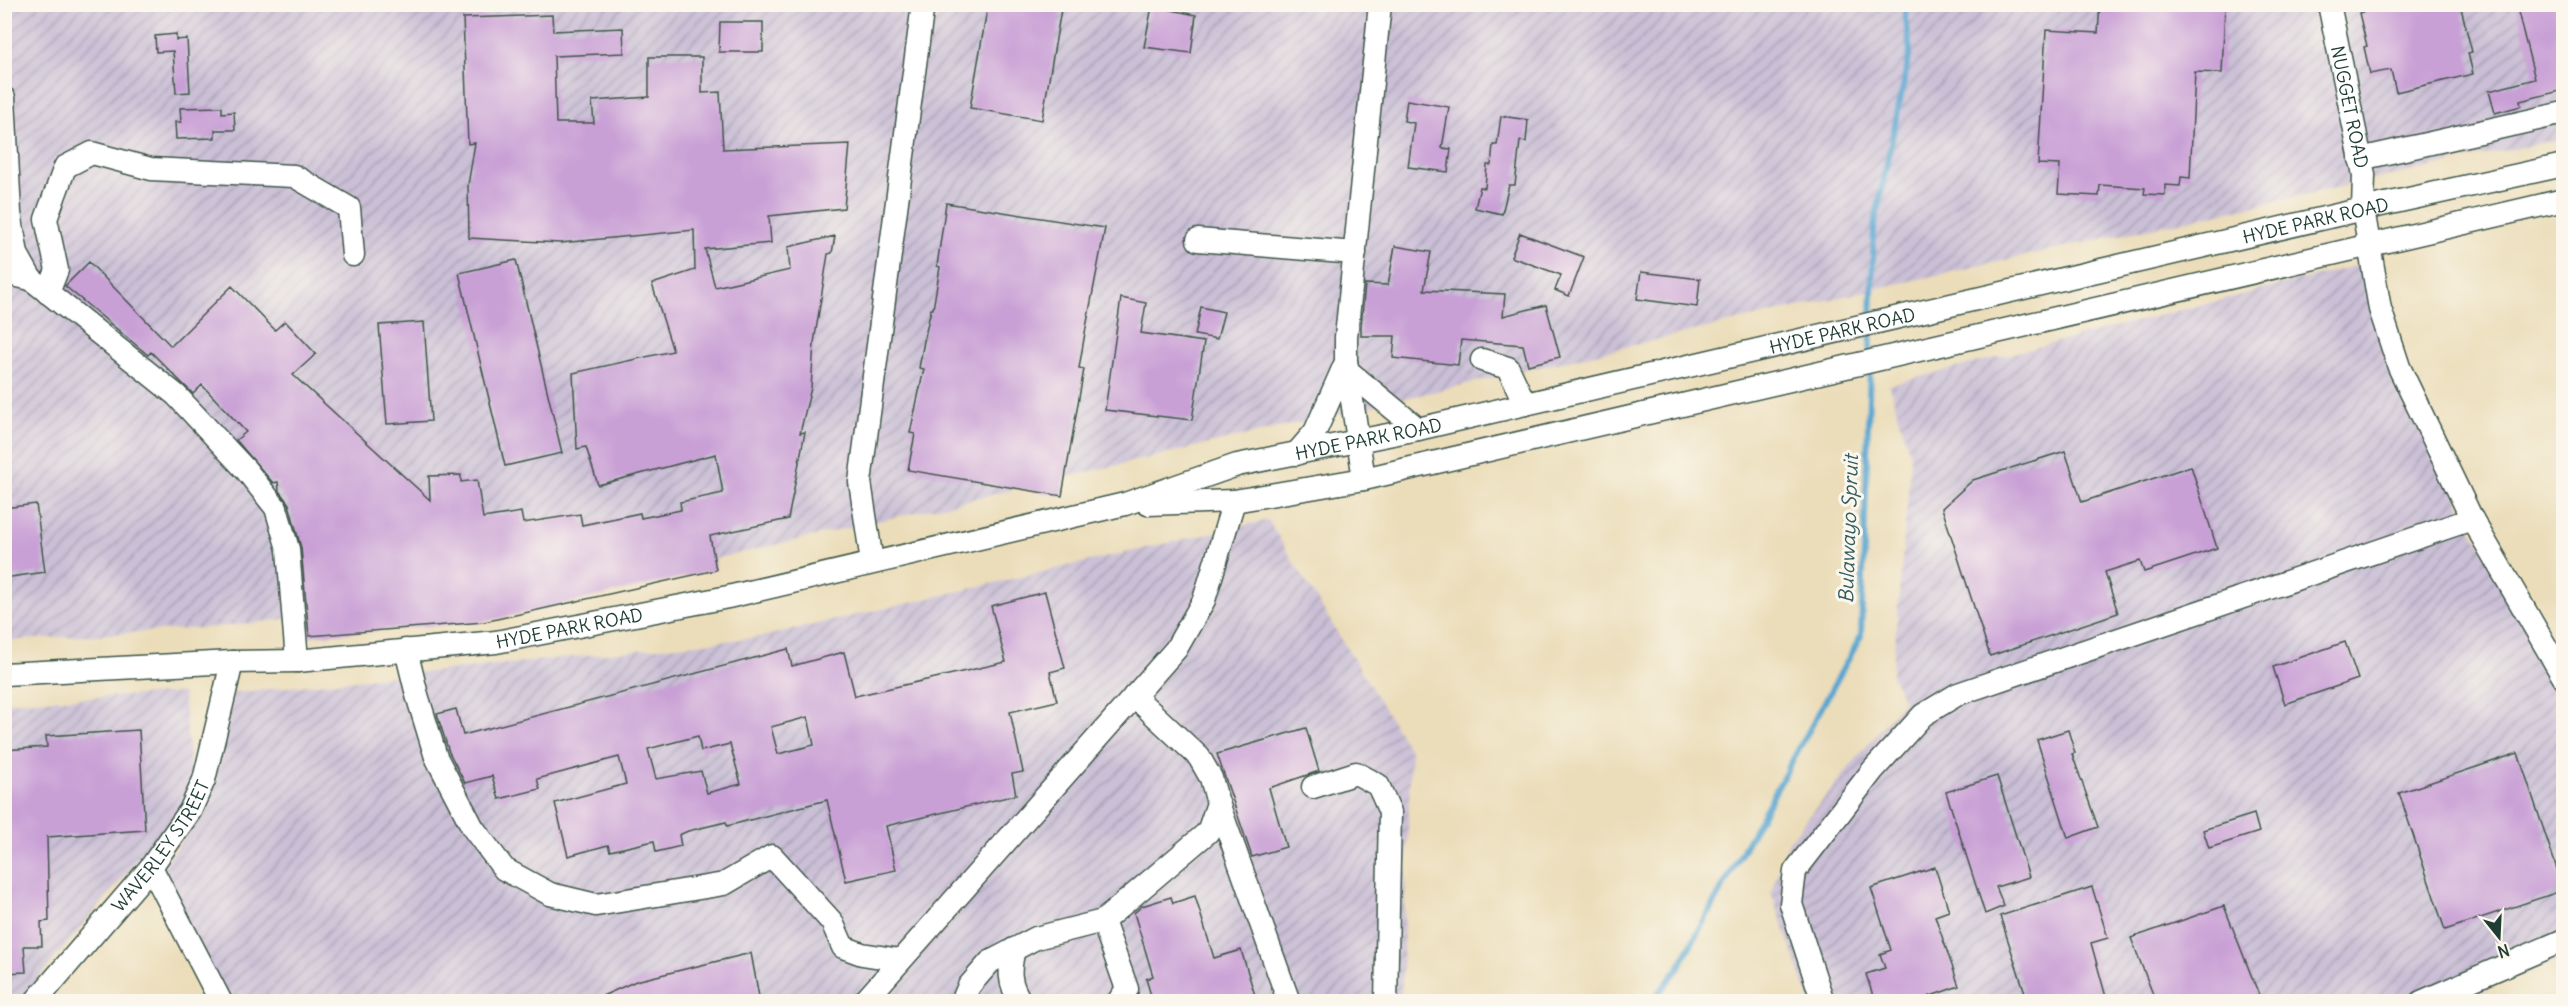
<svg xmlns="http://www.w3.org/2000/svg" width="2568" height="1006" font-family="Delius,sans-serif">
<defs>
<pattern id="industrial-furrows" width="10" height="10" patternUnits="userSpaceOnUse" patternTransform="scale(1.5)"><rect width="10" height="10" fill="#cabfd6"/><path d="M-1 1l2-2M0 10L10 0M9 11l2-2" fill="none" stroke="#a39cae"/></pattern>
</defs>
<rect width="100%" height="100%" fill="#fbf7ec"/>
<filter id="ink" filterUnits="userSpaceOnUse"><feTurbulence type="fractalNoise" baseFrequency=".0167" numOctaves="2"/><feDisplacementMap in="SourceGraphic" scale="12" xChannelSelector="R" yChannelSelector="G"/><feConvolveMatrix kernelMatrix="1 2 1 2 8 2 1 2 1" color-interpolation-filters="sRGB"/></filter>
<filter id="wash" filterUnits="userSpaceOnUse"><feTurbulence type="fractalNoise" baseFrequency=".008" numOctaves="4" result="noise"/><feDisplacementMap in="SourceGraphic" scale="24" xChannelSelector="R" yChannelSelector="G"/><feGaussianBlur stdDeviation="1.35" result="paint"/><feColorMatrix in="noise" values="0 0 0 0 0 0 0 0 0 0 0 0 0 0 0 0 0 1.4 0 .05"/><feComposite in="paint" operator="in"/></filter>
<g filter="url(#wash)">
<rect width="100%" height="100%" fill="#ebddb9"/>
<!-- industrial -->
<path fill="url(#industrial-furrows)" d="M5,5h2558v133l-671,147 -1263,294 -412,48 -212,14z
M2366,263l98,253 99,173v268l-107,44h-646l-39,-109 18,-51 115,-140 -12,-26 19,-218 -22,-72z
M1268,520l143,232 -10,249h-1176l-64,-132 49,-66 23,-110 528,-56z
M183,693l10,101 -174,207h-15v-299z"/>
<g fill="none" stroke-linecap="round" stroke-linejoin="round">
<!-- stream -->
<path stroke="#56a5d0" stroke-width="6" d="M1871,318l3,-92 36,-174 -6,-48
M1870,357l1,-29
M1651,1002l26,-32 184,-334 9,-269"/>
</g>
<g id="blocks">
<!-- building -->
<path fill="#c9a0d6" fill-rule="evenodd" d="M988,4h74l-20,116 -72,-12z
M2100,4l105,4v-4h20l-3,69 -27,-1 -5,106 -9,-1 -1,9 -15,-1v10l-21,-1 1,-6 -45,-3 -1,11 -41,-2 2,-29 -22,-1 8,-134 52,3z
M2393,4h67l12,48 -4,1 5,21 -77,18 -5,-22 -21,4 -6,-27 3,-1 -8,-33z
M2516,4h48v86l-44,11 1,5 -26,7 -6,-22 46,-12z
M1152,6l44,9 -5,38 -47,-6z
M552,15l1,16 70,-3 1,25 -70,3 2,67h38l-2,-22 57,-4v-40h53v36l18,-1 3,57 127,-5 -6,64 -75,8 2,27 -66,6 10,38 75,-17 -2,-23 47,-11 -3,17 -4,1 -14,89 -3,45 -11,45 5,-1 -17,87 -78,17 6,34 -232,52 -175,14 -8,-88 -12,-44 -10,-13 -1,-9 -5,1 -37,-43 10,-8 -44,-47 -9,9 -42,-42 -3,3 -83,-69 24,-24 82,84 61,-60 43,44 10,-9 31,33 -23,21 137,125 -1,-24 32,-1v7l16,-2 6,38 38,-6 2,11 57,-9 2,11 58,-12 1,5 40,-8 -1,-8 43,-9 -7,-39 -118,31 -12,-38 -9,2 -4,-76 100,-22 -21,-67 43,-14 -1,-40 -134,13 -91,-5 -1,-53 7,-42 -7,1 -5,-126z
M720,22h43v30h-44z
M176,34v6l11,-1 3,53 -14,1 -3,-42 -17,1 -1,-16z
M1407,100l42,7 -7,41 9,1 -3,23 -40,-5 6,-44 -10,-2z
M222,107v6l12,-1 1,18h-20v8l-39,1 -1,-17h6l-1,-14z
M1501,116l27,4 -2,22 -6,-1 -5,44h-6l-7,29 -27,-6 5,-21 5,1 2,-23h4l2,-20h4z
M946,203l159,25 -20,105 -6,35 5,1 -22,127 -154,-26 7,-36 -5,-1 14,-64 -5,-1 5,-27 7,-32h2l7,-42 -3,-1z
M1520,233l64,24 -15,39 -14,-6 6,-15 -50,-18z
M1395,246l36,6 -7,38 81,4 -2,22 43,-11 14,52 -32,8 -5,-20 -62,-5 -3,25 -65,-7 2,-22h-34v-10l4,-42 23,1z
M516,260l46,193 -57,13 -46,-193z
M1641,272l59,7 -3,28 -60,-8z
M1121,298l25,5 -5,30 63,9 -12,78 -87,-10z
M1201,307l23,5 -7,27 -22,-4z
M424,322l7,99 -44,3 -8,-99z
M2065,451l17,51 109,-36 26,82 -73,24 -4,-11 -35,11 13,41 -128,43 -48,-148 31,-28z
M36,504l9,68 -41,6v-70z
M1045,592l20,76 -15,4 7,29 -47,11 13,60 -11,2 4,21 -130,31 10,44 -50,11 -19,-81 -100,26 -1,-4 -38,9 -9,4 2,11 -25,6 -2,-11 -44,10 -2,-6 -40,11 -13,-53 71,-19 -7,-27 -82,22 3,10 -41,10 -7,-23 -27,7 -16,-31 -12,-38 19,-5 7,26 325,-86 4,17 52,-14 11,44 151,-34 -15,-56zM808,717l6,28 -36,9 -7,-27zM698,736l3,15 29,-7 11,40 -34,9 -6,-22 -45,8 -8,-30z
M2345,642l13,37 -73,25 -12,-37z
M1306,728l13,43 -50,17 17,59 -34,10 -35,-103z
M139,730l6,100 -98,7 2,84 -8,1 1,24h-18l2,26 -22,1v-223l43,-3 -1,-11z
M2068,730l7,23 -3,1 26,73 -30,11 -31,-98z
M2518,753l46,137 -119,40 -46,-137z
M1997,776l32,101 -33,10 8,19 -19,8 -39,-122z
M2254,814l5,18 -50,16 -6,-18z
M1935,867l14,44 -14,5 24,70 -45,16h-39l-9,-28 19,-6 -5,-14 11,-4 -20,-62z
M2092,887l16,51 -17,5 15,54 -12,5h-66l-28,-86z
M1195,896l19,62 27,-8 16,52h-104l-7,-23 7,-3 -19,-63 8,-7 29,-9 2,6z
M2224,906l35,89 -19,7h-84l-25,-64z
M751,953l9,49h-171l47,-21z"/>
</g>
</g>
<g filter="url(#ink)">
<use href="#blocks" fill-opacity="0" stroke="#3e5548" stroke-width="1.5"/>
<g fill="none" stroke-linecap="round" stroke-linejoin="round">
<!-- minor casing -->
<g stroke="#3e5548" stroke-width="25">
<g id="minor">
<path id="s1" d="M2329,4l35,171 -1,34 17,100 19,58 73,152 92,159"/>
<path d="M4,98l6,115 7,41 14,25 145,116 70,75 30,38 12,41 9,112"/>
<path d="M2360,159l204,-46"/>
<path d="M1198,240l157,13"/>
<path d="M4,273l27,6"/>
<path d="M48,293l9,-23 -11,-51 19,-52 27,-14 59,16 143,7 55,32 4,47"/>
<path d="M1482,360l26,8 17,36"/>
<path d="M1348,371l70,58"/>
<path d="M1296,454l19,-22 31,-70"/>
<path d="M1364,479l-18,-118v-24l34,-333"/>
<path d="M1148,504l86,-3 130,-22 1200,-279"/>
<path d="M872,562l-12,-80 63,-478"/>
<path d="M406,650l11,45 19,62 37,71 31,41 46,25 46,11 128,-21 48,-28 60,66 11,25 19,7 38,6"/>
<path id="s2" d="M4,674l228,-12 65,-1 199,-19 232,-45 397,-93 112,-39 181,-36 945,-220 201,-44"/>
<path d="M1313,787l43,-14 22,12 12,27 -4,190"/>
<path d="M1218,803l71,199"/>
<path d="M151,867l70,135"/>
<path d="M1103,921l24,68 -9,13"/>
<path d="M1014,949c-5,21 -6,34 7,53"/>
<path id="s3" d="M35,1002l116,-135 39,-56 14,-31 28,-118"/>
<path d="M864,1002l312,-353 28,-49 30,-99"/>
<path d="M962,1002l7,-16 21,-24 46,-24 67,-17 105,-89 10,-29 -7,-25 -12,-21 -65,-61"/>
<path d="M1823,1002l-32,-98 4,-33 78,-101 50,-55 35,-21 514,-175"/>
<path d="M2421,1002l143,-62"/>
</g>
</g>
<!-- minor -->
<use href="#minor" stroke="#fff" stroke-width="22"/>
</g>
</g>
<g text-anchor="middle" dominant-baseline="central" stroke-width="6" stroke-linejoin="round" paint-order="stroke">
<!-- street labels -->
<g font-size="18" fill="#1f3d34" stroke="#fbf7ec">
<text stroke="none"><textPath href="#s1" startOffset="105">NUGGET ROAD</textPath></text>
<text stroke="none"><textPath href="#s2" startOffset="2362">HYDE PARK ROAD</textPath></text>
<text stroke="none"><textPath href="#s2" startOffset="1876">HYDE PARK ROAD</textPath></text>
<text stroke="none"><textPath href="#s2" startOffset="1390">HYDE PARK ROAD</textPath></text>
<text stroke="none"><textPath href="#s2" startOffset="568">HYDE PARK ROAD</textPath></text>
<text stroke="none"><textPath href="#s3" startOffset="201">WAVERLEY STREET</textPath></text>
</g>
<!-- water labels -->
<g font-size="20" font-style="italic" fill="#305c63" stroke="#fbf7ec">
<text transform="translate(1848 529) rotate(-88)">Bulawayo Spruit</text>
</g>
</g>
<!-- margin -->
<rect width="2568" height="1006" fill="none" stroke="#fbf7ec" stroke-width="24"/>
<!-- north arrow -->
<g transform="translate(2499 937) rotate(162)" stroke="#fbf7ec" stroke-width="4.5" paint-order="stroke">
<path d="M0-4.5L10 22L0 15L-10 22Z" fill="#1f3d34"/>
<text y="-9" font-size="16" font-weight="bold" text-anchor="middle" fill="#1f3d34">N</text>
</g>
</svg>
